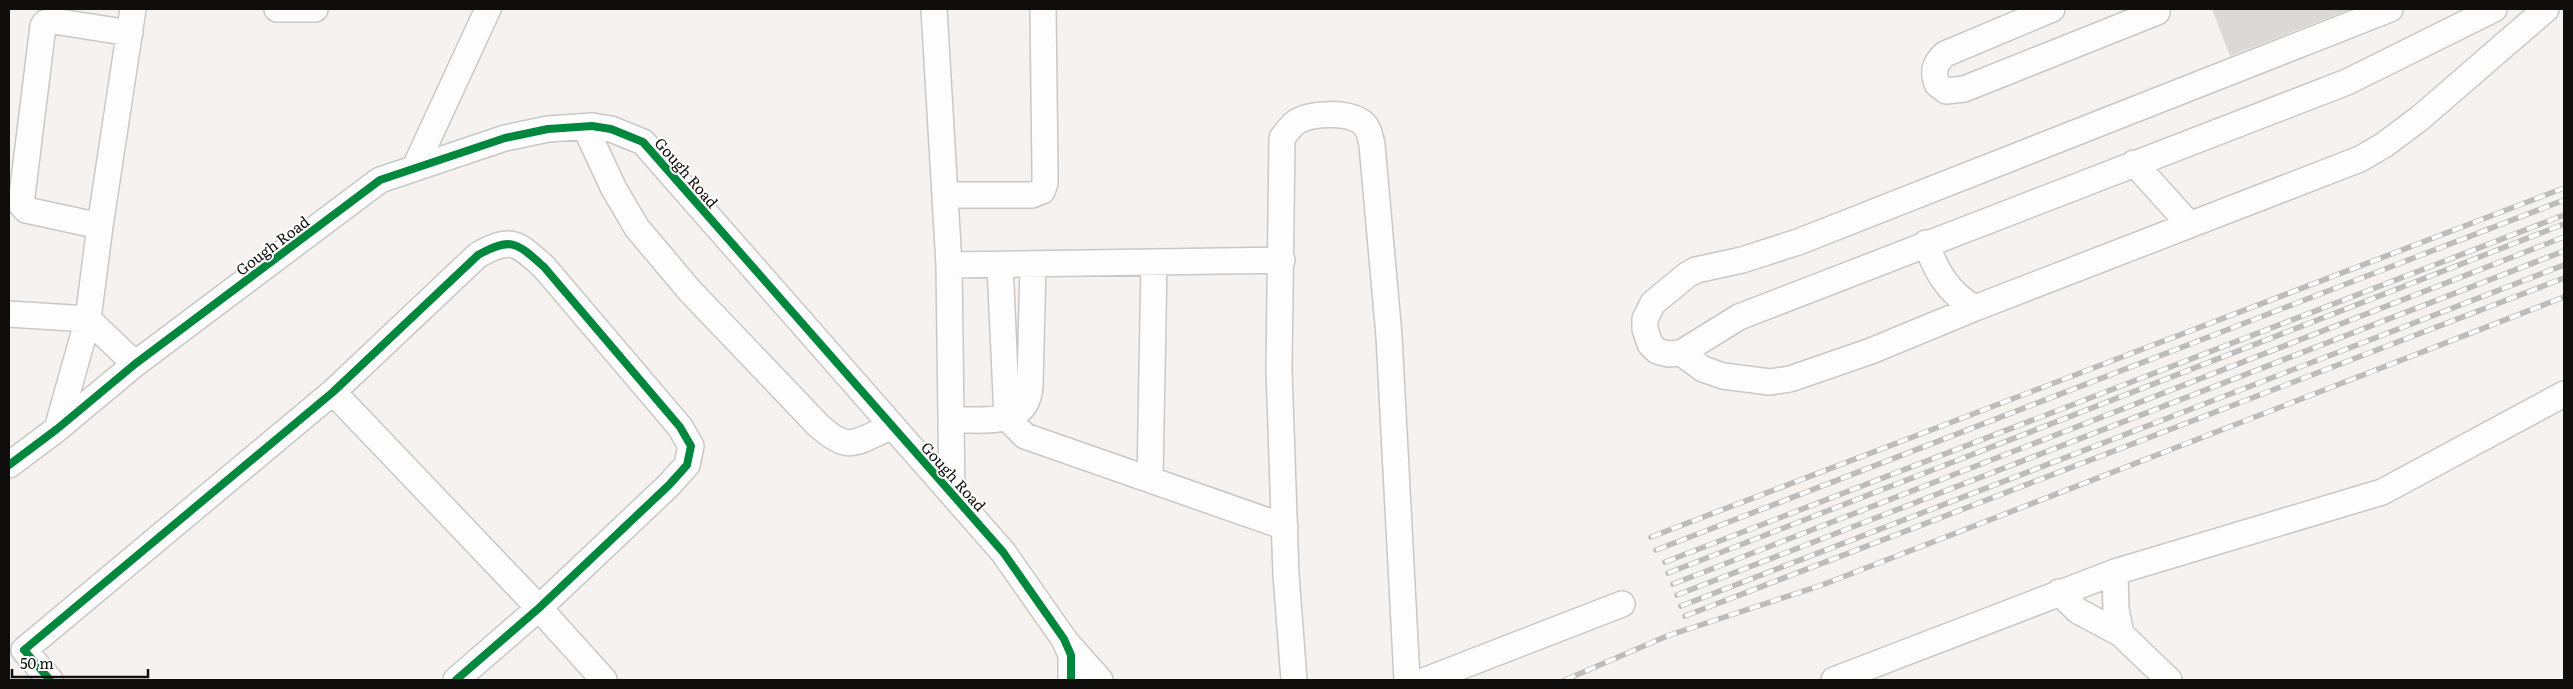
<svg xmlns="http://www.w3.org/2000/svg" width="2573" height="689" font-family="Literata,serif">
<rect width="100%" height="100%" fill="#f5f2f0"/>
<!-- building -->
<path fill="#dbd9d7" d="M2212,9h139l-121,47z"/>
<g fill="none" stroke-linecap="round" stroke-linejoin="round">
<!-- minor casing -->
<g stroke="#cac8c6" stroke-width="28">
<path id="minor" d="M277,9h38
M934,9l15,256 3,229
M2052,9l-107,45c-10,9 -13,17 -8,30l9,7 18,-2 193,-77
M2390,9l-592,233 -56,18 -46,10 -9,5 -34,28 -8,16v10l5,15 7,7 11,3 13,-1 58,-36 608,-235 147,-73
M585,127l29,62 23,39 53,63 128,134c32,29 36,17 73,2
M2134,163l55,61
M415,167l73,-158
M945,195h87l10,-4 3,-8v-11l-2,-163
M100,226l-74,-16 -5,-6 22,-178 2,-3 8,-2 77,12
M1926,243c10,28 22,50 49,65
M949,265l333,-5
M1000,265l7,153 18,18 260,91
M9,314l79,5 47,45
M1681,353l22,16 20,7 47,6 20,-3 81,-28 104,-43 385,-149 24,-14 36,-27 126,-109
M333,392l206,216 65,72
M952,420c32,-1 76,8 78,-35l3,-120
M57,429l31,-110 12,-93 33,-217
M9,465l48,-36 78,-65 245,-184 125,-42 43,-9 44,-3 19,3 32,13 360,410 61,87 7,16v25
M1150,479l4,-216
M2115,572l1,37 5,25
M2059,592l19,19 43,23 48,46
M1067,643l33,37
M50,680l-26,-30 309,-258 145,-137c34,-19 39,-12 66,12l136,160 11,19 -4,19 -18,20 -130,123 -83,72
M1294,680l-8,-105 -7,-205 3,-232c4,-5 10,-14 16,-17 14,-8 48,-9 62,0 9,5 10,15 12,24l17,191 18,344
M1426,680l196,-76
M1834,680l281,-108 267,-80 182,-98"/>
</g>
<!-- minor -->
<use href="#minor" stroke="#fefdfd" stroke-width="25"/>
<!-- rail casing -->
<g stroke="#bdbcbb" stroke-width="5.5">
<path id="rail" d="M1651,537l913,-349
M1656,550l908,-350
M1665,562l899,-347
M1668,573l896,-349
M1673,584l891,-347
M1677,595l887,-344
M1681,606l883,-341
M1685,616l879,-338
M1565,680l102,-44 155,-51 742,-288"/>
</g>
<!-- rail -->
<use href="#rail" stroke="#fff" stroke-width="4" stroke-dasharray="11" stroke-linecap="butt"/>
<!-- cycleway casing -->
<g stroke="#fff" stroke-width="11">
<path id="cycleway" d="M9,465l48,-36 78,-65 245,-184 125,-42 43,-9 44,-3 19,3 32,13 360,410 61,87 7,16v25
M50,680l-26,-30 309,-258 145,-137c34,-19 39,-12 66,12l136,160 11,19 -4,19 -18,20 -130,123 -83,72"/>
</g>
<!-- cycleway -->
<use href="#cycleway" stroke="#00873e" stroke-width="8"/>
</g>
<g text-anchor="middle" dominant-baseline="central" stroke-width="4" stroke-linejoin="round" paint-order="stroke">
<!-- street labels -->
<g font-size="15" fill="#0f0e0c" stroke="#fff">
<text transform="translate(687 172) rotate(49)">Gough Road</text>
<text transform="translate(272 245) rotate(-37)">Gough Road</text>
<text transform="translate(954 476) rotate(48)">Gough Road</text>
</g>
</g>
<!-- border -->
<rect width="2573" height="689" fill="none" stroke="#0f0e0c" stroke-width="20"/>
<!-- scale -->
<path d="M12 669v8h136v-8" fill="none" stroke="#0f0e0c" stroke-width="2.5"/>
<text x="20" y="669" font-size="15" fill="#0f0e0c" stroke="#ffffff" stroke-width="4" paint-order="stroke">50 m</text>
</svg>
